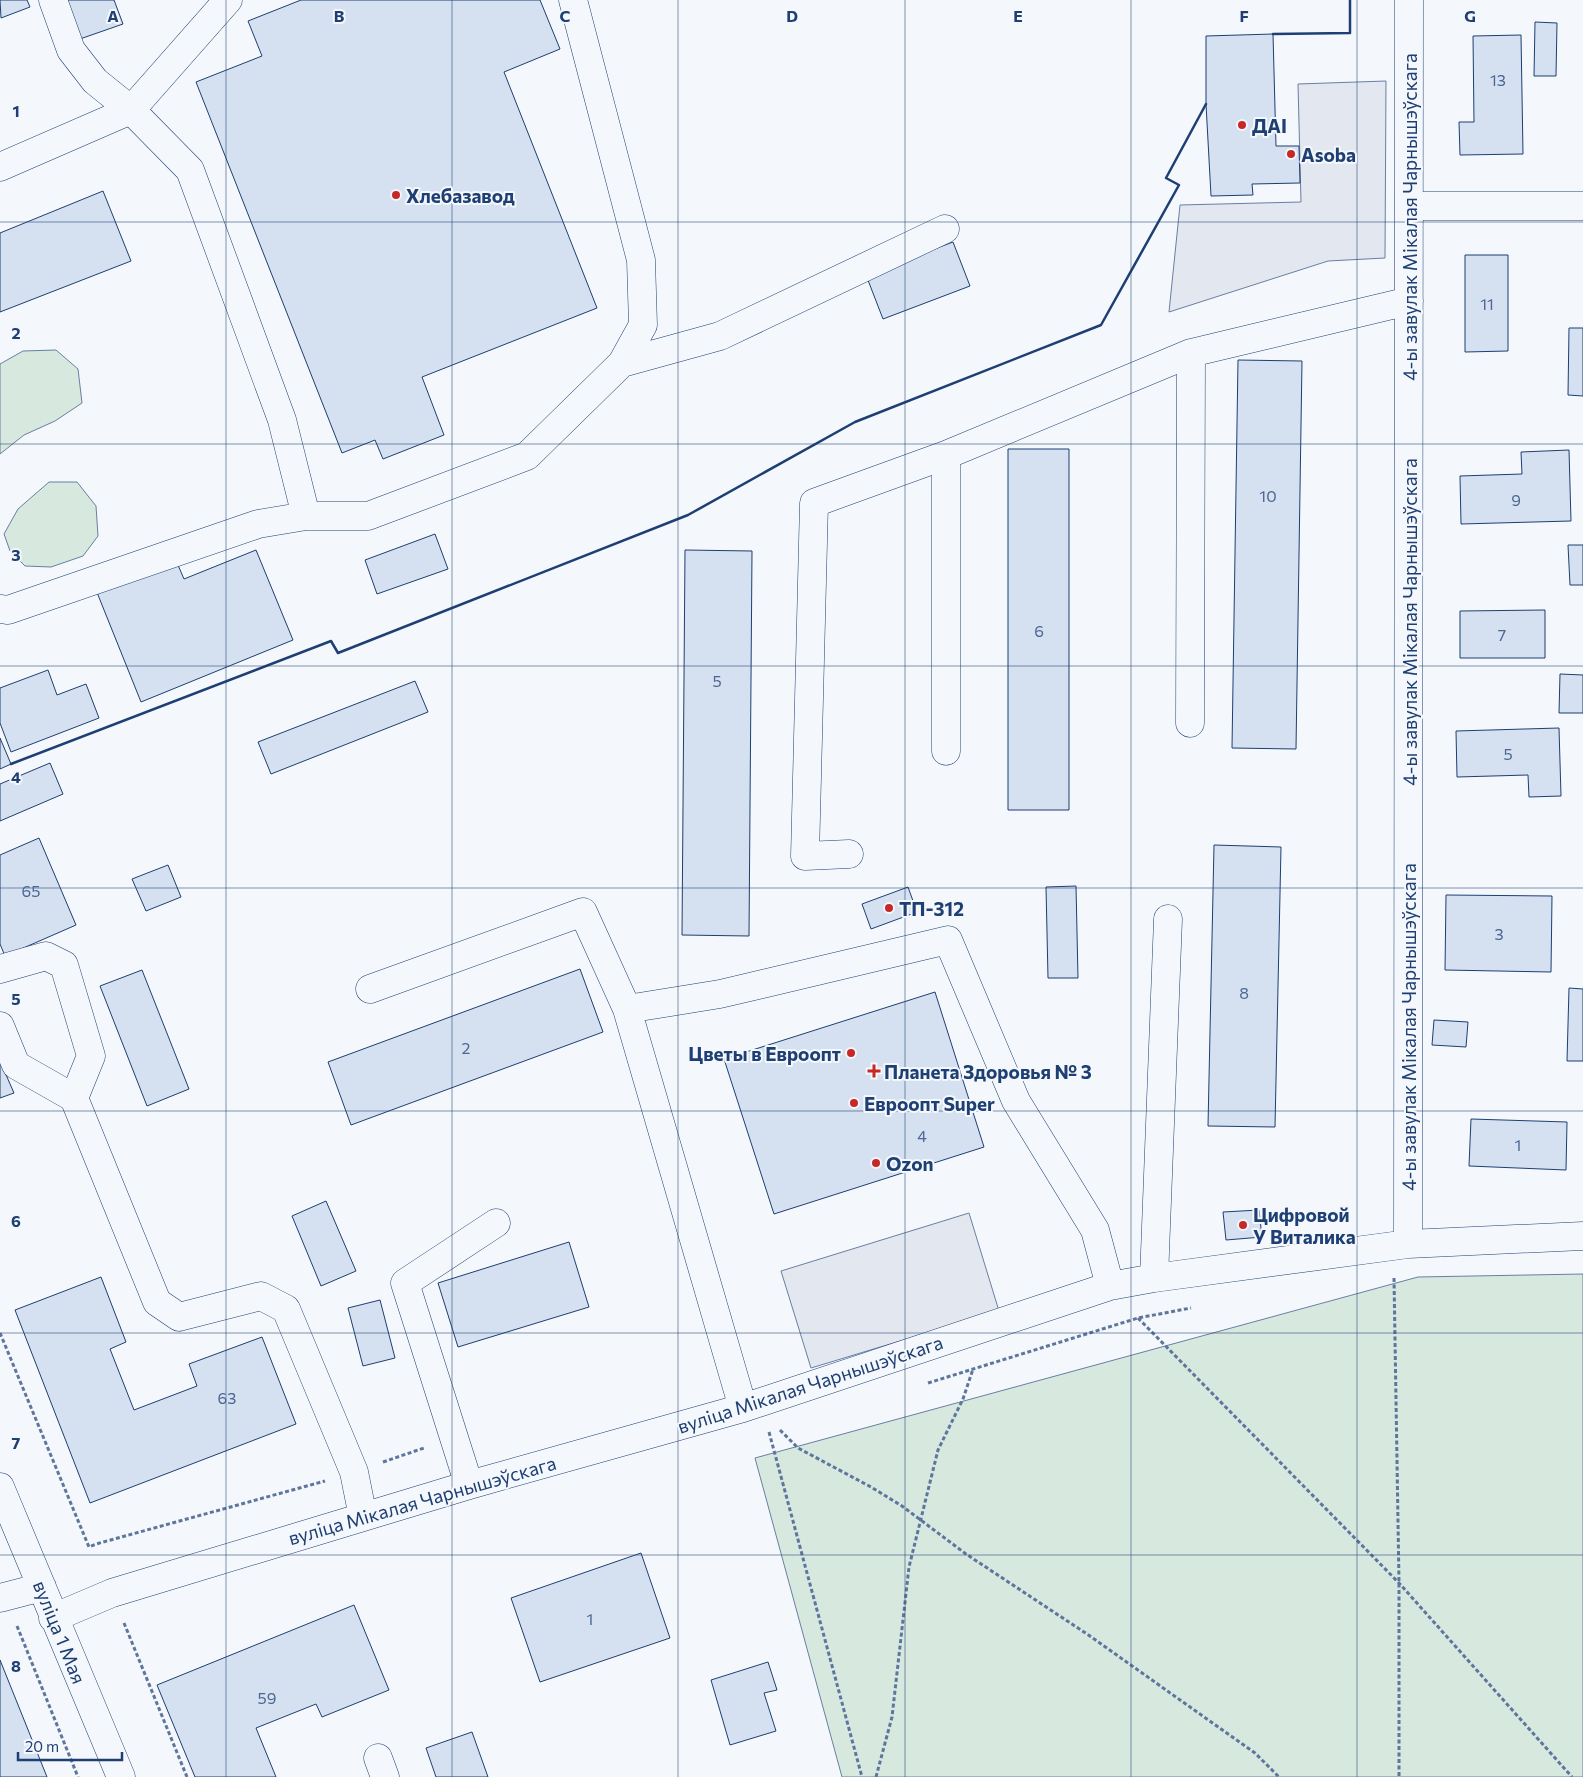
<svg xmlns="http://www.w3.org/2000/svg" width="1583" height="1777" font-family="Commissioner,sans-serif">
<rect width="100%" height="100%" fill="#f4f7fb"/>
<!-- green -->
<path fill="#d7e8df" stroke="#687fa3" d="M56,350l22,19 4,34 -27,18 -31,14 -24,19v-90l23,-13z
M49,482h28l19,24 2,30 -15,20 -32,11 -26,-1 -15,-15 -6,-17 14,-25z
M1583,1274v503h-741l-87,-319 663,-181z"/>
<!-- parking -->
<path fill="#e3e8f0" stroke="#687fa3" d="M1386,81l-1,177 -57,3 -159,51 11,-107 121,-3 -3,-118z
M969,1213l30,98 -188,57 -30,-97z"/>
<!-- building -->
<path fill="#d5e0f0" stroke="#1d3f73" d="M0,0h27l3,7 -29,11z
M63,0h51l9,24 -46,16z
M301,0h239l20,49 -56,23 93,236 -175,69 22,58 -61,24 -8,-19 -33,13 -146,-371 66,-26 -14,-35z
M1535,22l22,1 -1,53h-22z
M1273,34l3,112h23l1,37 -48,1 1,11 -42,1 -5,-92v-68z
M1521,35l2,119 -63,1 -1,-33h15l-1,-86z
M103,191l28,70 -131,51v-79z
M953,242l17,44 -87,33 -17,-44z
M1465,255h43v96l-43,1z
M1569,328h14v68l-15,-1z
M1238,360l64,1 -6,388 -64,-1z
M1008,449h61v361h-61z
M1569,450l2,71 -110,3 -1,-48 62,-2 -1,-22z
M435,534l13,35 -71,25 -12,-34z
M1568,545h15v40h-13z
M256,550l37,90 -152,62 -45,-112 79,-32 9,21z
M685,550l67,1 -3,385 -67,-1z
M1545,610v48h-85v-47z
M48,670l9,25 29,-11 13,34 -88,34 -11,-29v-35z
M1560,674l23,1v38h-24z
M415,681l13,31 -157,62 -13,-32z
M1559,728l2,68 -32,1 -1,-22 -71,2 -1,-46z
M0,738l11,26 -11,5z
M50,763l13,31 -63,27v-37z
M39,838l37,87 -71,31 -5,-12v-89z
M1214,845l67,2 -6,280 -67,-1z
M168,865l13,32 -35,14 -14,-32z
M1076,886l2,92h-30l-2,-91z
M908,887l9,25 -46,17 -9,-25z
M1446,895l106,1 -1,76 -106,-2z
M580,969l23,63 -252,93 -23,-63z
M142,970l47,119 -42,17 -47,-120z
M1569,988l14,1v72h-16z
M935,992l49,155 -210,67 -50,-155z
M1434,1020l34,2 -2,25 -34,-2z
M0,1061l14,32 -14,5z
M1471,1119l96,3 -1,48 -97,-4z
M326,1201l30,70 -35,15 -29,-70z
M1259,1210l3,27 -36,3 -3,-28z
M569,1242l20,65 -131,40 -20,-64z
M101,1277l25,65 -16,7 24,61 63,-24 -8,-22 73,-27 34,87 -206,79 -75,-193z
M380,1300l15,58 -32,8 -15,-58z
M641,1553l29,85 -130,44 -29,-84z
M354,1605l35,85 -67,27 -6,-13 -60,24 20,49h-81l-38,-92z
M0,1660l47,117h-47z
M768,1662l9,28 -13,3 12,38 -46,14 -19,-65z
M472,1732l16,45h-52l-10,-29z"/>
<g fill="none" stroke-linecap="round" stroke-linejoin="round">
<!-- minor casing -->
<g stroke="#1d3f73" stroke-width="29">
<path id="minor" d="M0,167l131,-57 97,-110
M1409,206h174
M622,363l98,-27 225,-107
M306,516h62l159,-60 95,-93 21,-38 -2,-65 -68,-260
M0,609l8,1 250,-86 48,-8 -24,-96 -92,-250 -59,-60 -36,-29 -24,-31 -18,-50
M1190,723l1,-370
M946,751v-296
M849,854l-44,2 9,-353 132,-48 245,-102 218,-52
M0,969l46,-13 18,9 27,91 -17,42
M370,989l213,-77 44,97
M0,1026l16,39 58,33 83,204 22,15 82,-21 25,13 68,163 9,45
M1408,1244l1,-1244
M1154,1278l14,-359
M743,1408l-116,-399 93,-15 228,-54 68,161 79,129 15,56
M469,1485l-64,-202 91,-60
M0,1487l121,290
M0,1598l42,-11
M53,1618l59,-25 357,-108 274,-77 367,-122 44,-8 254,-34 175,-8
M378,1758l7,19"/>
</g>
<!-- path -->
<path stroke="#5e769c" stroke-width="3" stroke-dasharray="4 2.5" stroke-linecap="butt" d="M1394,1278l5,305v194
M1138,1318l261,265 173,194
M0,1333l89,214 7,-3 229,-63
M928,1383l210,-65 53,-10
M780,1430l18,18 73,39 31,19 64,48 121,80 168,119 24,24
M769,1432l93,345
M383,1462l41,-14
M124,1623l63,154
M17,1626l61,151
M876,1777l16,-60 17,-150 29,-117 25,-51 10,-30"/>
<!-- minor -->
<use href="#minor" stroke="#f4f7fb" stroke-width="28"/>
<!-- wall -->
<path stroke="#1d3f73" stroke-width="2.5" d="M1273,34l77,-1v-33
M11,764l320,-123 7,12 350,-138 167,-93 246,-97 78,-140 -13,-7 40,-74"/>
</g>
<!-- grid -->
<path fill="none" stroke="#1d3f73" stroke-width="1" stroke-opacity="0.55" d="M226,0v1777M452,0v1777M678,0v1777M905,0v1777M1131,0v1777M1357,0v1777M0,222h1583M0,444h1583M0,666h1583M0,888h1583M0,1111h1583M0,1333h1583M0,1555h1583"/>
<!-- markers -->
<g fill="#c62828" stroke="#f4f7fb" stroke-width="2">
<circle cx="1242" cy="125" r="5"/>
<circle cx="1291" cy="154" r="5"/>
<circle cx="396" cy="195" r="5"/>
<circle cx="889" cy="908" r="5"/>
<circle cx="851" cy="1053" r="5"/>
<path d="M871.5 1063.5h5v5h5v5h-5v5h-5v-5h-5v-5h5z"/>
<circle cx="854" cy="1103" r="5"/>
<circle cx="876" cy="1163" r="5"/>
<circle cx="1243" cy="1225" r="5"/>
</g>
<g text-anchor="middle" dominant-baseline="central" stroke-width="4" stroke-linejoin="round" paint-order="stroke">
<!-- number labels -->
<g font-size="16" fill="#4b6792">
<text x="1498" y="79">13</text>
<text x="1487" y="303">11</text>
<text x="1268" y="495">10</text>
<text x="1516" y="499">9</text>
<text x="1039" y="630">6</text>
<text x="1502" y="634">7</text>
<text x="717" y="680">5</text>
<text x="1508" y="753">5</text>
<text x="31" y="890">65</text>
<text x="1499" y="933">3</text>
<text x="1244" y="992">8</text>
<text x="466" y="1047">2</text>
<text x="922" y="1135">4</text>
<text x="1518" y="1144">1</text>
<text x="227" y="1397">63</text>
<text x="590" y="1618">1</text>
<text x="267" y="1697">59</text>
</g>
<!-- poi labels -->
<g font-size="19" font-weight="bold" fill="#1d3f73" stroke="#f4f7fb" text-anchor="start">
<text x="1252" y="125">ДАІ</text>
<text x="1301" y="154">Asoba</text>
<text x="406" y="195">Хлебазавод</text>
<text x="899" y="908">ТП-312</text>
<text x="841" y="1053" text-anchor="end">Цветы в Евроопт</text>
<text x="884" y="1071">Планета Здоровья № 3</text>
<text x="864" y="1103">Евроопт Super</text>
<text x="886" y="1163">Ozon</text>
<text x="1253" y="1214">Цифровой<tspan x="1253" dy="22">У Виталика</tspan></text>
</g>
<!-- street labels -->
<g font-size="19" fill="#1d3f73" stroke="#f4f7fb">
<text transform="translate(1409 217) rotate(-90)">4-ы завулак Мікалая Чарнышэўскага</text>
<text transform="translate(1409 622) rotate(-90)">4-ы завулак Мікалая Чарнышэўскага</text>
<text transform="translate(1408 1027) rotate(-90)">4-ы завулак Мікалая Чарнышэўскага</text>
<text transform="translate(810 1384) rotate(-18)">вуліца Мікалая Чарнышэўскага</text>
<text transform="translate(422 1500) rotate(-16)">вуліца Мікалая Чарнышэўскага</text>
<text transform="translate(60 1632) rotate(68)">вуліца 1 Мая</text>
</g>
</g>
<g font-size="16" text-anchor="middle" font-weight="bold" fill="#1d3f73" stroke="#f4f7fb" stroke-width="4" stroke-linejoin="round" paint-order="stroke">
<text x="113" y="22">A</text>
<text x="339" y="22">B</text>
<text x="565" y="22">C</text>
<text x="792" y="22">D</text>
<text x="1018" y="22">E</text>
<text x="1244" y="22">F</text>
<text x="1470" y="22">G</text>
<text x="16" y="117">1</text>
<text x="16" y="339">2</text>
<text x="16" y="561">3</text>
<text x="16" y="783">4</text>
<text x="16" y="1005">5</text>
<text x="16" y="1227">6</text>
<text x="16" y="1449">7</text>
<text x="16" y="1672">8</text>
</g>
<!-- scale -->
<path d="M18 1752v8h104v-8" fill="none" stroke="#1d3f73" stroke-width="2.5"/>
<text x="25" y="1752" font-size="15" fill="#1d3f73" stroke="#f4f7fb" stroke-width="4" paint-order="stroke">20 m</text>
</svg>
